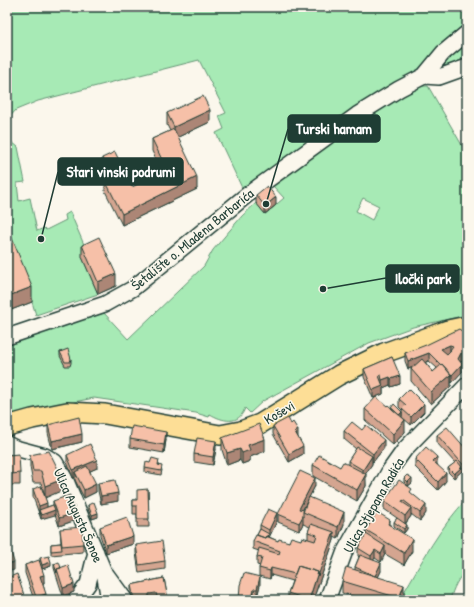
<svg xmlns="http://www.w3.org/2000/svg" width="474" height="607" font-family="'Patrick Hand',sans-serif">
<rect width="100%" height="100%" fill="#fbf7ec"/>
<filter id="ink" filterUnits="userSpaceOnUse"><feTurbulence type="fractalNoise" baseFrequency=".025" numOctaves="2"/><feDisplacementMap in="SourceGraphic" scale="8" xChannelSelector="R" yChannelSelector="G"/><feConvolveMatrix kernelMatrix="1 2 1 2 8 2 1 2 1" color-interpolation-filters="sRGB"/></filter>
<g filter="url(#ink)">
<!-- green -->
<path fill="#a7eab5" stroke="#639474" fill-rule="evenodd" d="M7,7h460v22l-52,43 -77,50 -95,68 -27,-57 8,-4 -5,-13 7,-3 -27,-53 -161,41 -22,9 -9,10z
M467,37v26l-23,5 -2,-5z
M413,86h15l39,68v161l-54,12 -44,16 -106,58 -13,12 -5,-5c-6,18 -23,13 -35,6l-1,3 -13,-4 -102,-15 -56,11 -31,10v-78l97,-28 24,26 76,-73 9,-16 29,-34 14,-13 9,11 19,-16 -11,-12 39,-30zM363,198l16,8 -7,14 -16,-9z
M7,138l11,9 7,35 -8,1 2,18 11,-3 7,33 7,-3 2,2 20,-10 -1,-5 5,-3 18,42 -6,3 16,37 -62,21 -4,-13 -25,-61z
M467,499v70c-9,9 -14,20 -17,31h-40l1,-3 -8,-3c19,-33 37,-67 64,-95z"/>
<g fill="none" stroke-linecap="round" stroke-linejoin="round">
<!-- minor casing -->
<g stroke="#1f3d34" stroke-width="18">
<path id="minor" d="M424,76l15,1 28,-10
M7,337l98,-33 27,-15 115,-94 110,-80 42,-26 25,-13 19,-23 24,-20
M7,444l8,4 30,8 10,6 11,19 38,91 5,28
M106,574l19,26
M76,600l12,-16 8,-32
M327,600l18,-49 45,-81 15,-21 62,-64"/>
</g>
<!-- major casing -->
<g stroke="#1f3d34" stroke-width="22">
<path id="major" d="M7,426l25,-7 35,-7 38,2 115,21 21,-4 19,-7 79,-49 45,-22 64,-23 19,-4"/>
</g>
<!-- minor -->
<use href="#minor" stroke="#fbf7ec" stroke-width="15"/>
<!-- major -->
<use href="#major" stroke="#fdde96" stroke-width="19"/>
</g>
<!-- wall -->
<path fill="#d4a590" stroke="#1f3d34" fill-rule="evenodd" d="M167,113l43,9 -32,15 19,52 -75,36 -17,-34v-11l1,-1 -4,-9v-12l30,29 30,-14 -10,-22v-12l18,-8 -3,-6z
M256,195l20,10 -11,9 -9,-11z
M7,226l25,76 -21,8 -4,-10z
M82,245l34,41 -18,8 -16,-37z
M467,335l-1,30 -5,-4v1l1,10 -11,11v3l-20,18 -20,-23v-12l3,-2 -6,2 -3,-8v-8zM429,361l8,7 -4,4 -8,-10z
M60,352l11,7v4l-1,3h-5l-5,-10z
M392,357l8,27 -9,3 -1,-2 -7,3v6l-10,4 -9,-21v-8z
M399,399l25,13 -13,13 -9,-8v-7l-3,-3z
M387,406l4,2 11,8 -1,1 4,15 -12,13 -28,-25v-11z
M48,425l34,17 -30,7 -4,-16z
M273,426l25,11 5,17 -14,8 -16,-28z
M344,431l40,17 -11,14 -1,-1v3l-7,10 1,12 -9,15 -44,-25v-11l27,2 8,-2v-4l8,-12 -12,-10z
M437,435l30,15v27l-5,-6 -8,7 -6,-6v-4l7,-5 -18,-20z
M222,438l43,13 -15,6v4l-8,3 -2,-4 -13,5 -5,-15z
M130,439l36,1 -2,13 -34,-6z
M216,449l-3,16 -19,-3v-8z
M7,455l13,18v12h-9v8h-4z
M30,455l33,35 -18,7 2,10 6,-2v-4l23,19 -17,6 -4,-12 -14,5 -8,-22v-8l12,7 -4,-13h-8l-3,-16z
M67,455l30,13 -7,3 6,21 -12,6 -9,-18v-3l-2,1 -6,-16z
M415,459l22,5 9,17 -8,9 -23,-23z
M150,463l9,1v2l3,4 -1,5 -16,-3v-4z
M404,478l8,5 -4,3 -4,-4z
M98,483l20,18 -17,3 -3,-13z
M315,486l-13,24 42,14 -6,15 -4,-2v3l-21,60h-25v-7l4,-12 -21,-6 -1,4 -11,-3v-8l1,-2 -3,-1v-8l2,-6 -6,-2v-8l4,-6 3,-6v-4l17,-4 -8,16 9,4 11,1 19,-3v-7l2,-5 -7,-3 -4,7 -21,-9v-8z
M148,489l1,38h-12v-13h-4v-14h4z
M412,494l14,19 -6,8 -9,-7v2l-5,7 1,6 -3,4 -10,-7v-4l3,-4 -13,-9v-8z
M88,505l10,12 -6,2 -4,-10z
M390,526l22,25 -8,14 -19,-11 -4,8 -6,-4 -2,2 8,11 -3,6 26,19 -2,4h-36l-24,-7v-12l13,-11v-3l4,-10 -1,-1v-8l8,-14v-4z
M100,527l33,17 -27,9 -6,-18z
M60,529l23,15v8l-32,3v-11l10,-1z
M136,545l29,16v8l-26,4 -3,-20z
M40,558l11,8 -9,3 2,14h-1l3,17h-12l-9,-27v-8l15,-3z
M54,564l7,4 13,24 -11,4 -9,-28z
M7,575l3,2 15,23h-15l-3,-9z
M164,578l4,22h-35l-2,-7v-8z
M240,585h20l-3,12h-3z"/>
<!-- shaded-wall -->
<path fill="#ac8676" stroke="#1f3d34" d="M210,110v12l-36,17v-12z
M197,177v12l-75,36v-11z
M276,197v8l-11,9v-8z
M116,274v12l-18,8v-12z
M32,287v15l-21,8v-15z
M450,345v8l-9,4v-8z
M429,353v8l-21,8v-8z
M461,353v8l-3,6v-8z
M462,364v8l-10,11v-8z
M451,375v11l-20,18v-12z
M400,376v8l-9,3v-8z
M390,377v8l-7,3v6l-10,4v-8l9,-4v-6z
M424,404v8l-13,13v-8z
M402,412v4l-5,6v-4z
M405,420v12l-12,13v-11z
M298,430v8l-3,-6z
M166,432v8l-2,13v-8z
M82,434v8l-30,7v-8z
M265,439v12l-15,6v4l-8,3v-11l6,-8z
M384,440v8l-11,14v-8z
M216,441v8l-3,16v-8z
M303,446v8l-14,8v-8z
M240,449v11l-13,5v-12z
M372,456v8l-9,14v-8z
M437,457v8l-4,-4z
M97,460v8l-20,9 -2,-5v5l-2,1v-8z
M462,467v4l-8,7v-4z
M446,473v8l-8,9v-8z
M366,474v12l-9,15v-11z
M315,478v8l-16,31v-8z
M412,478v5l-4,3v-4z
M63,479v11l-18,8v-12z
M96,484v8l-12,6v-8z
M118,493v8l-17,3v-8z
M47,503v8l-8,-1v4v-8z
M426,505v8l-6,8v-8z
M411,508v8l-6,8v-8z
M55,510v5l-14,4v-4z
M344,512v12l-6,15v-12z
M76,513v7l-17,6v-8z
M98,513v4l-6,2v-4z
M277,513v8l-12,25v-4l4,-8v-4z
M303,516v8l-4,7v-8z
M390,520v12l-2,-8z
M7,524h3v8h-3z
M407,525v4l-3,4v-4z
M334,532v8l-21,60h-4l9,-28z
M133,536v8l-27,9v-8z
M412,539v12l-8,14v-12z
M385,546v8l-4,8v-8z
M375,550v8l-4,6v-8z
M14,562v8l-7,2v-8z
M51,562v4l-9,3v-4z
M381,563v8l-6,13v-8z
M271,568v7l-1,4v-8z
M44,575v8l-4,1v-8z
M260,577v8l-3,12v-8z
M74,584v8l-11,4v-8z
M404,585v11l-2,4h-3z
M254,589v8l-1,3h-1z
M46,594v6h-10v-3z
M149,597v3h-13z"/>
<!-- building -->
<path fill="#f6c0a8" stroke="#1f3d34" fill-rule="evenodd" d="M203,96l7,14 -36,17 -7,-14z
M174,129l23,48 -75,37 -17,-34 6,-3 -9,-19 13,-6 17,35 35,-17 -15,-31z
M267,186l9,11 -11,9 -9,-11z
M7,226l25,61 -21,8 -4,-10z
M99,237l17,37 -18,8 -16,-37z
M459,329l8,6v21l-1,1 -5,-4 -3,6 4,5 -10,11 -10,-11 -1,1 -12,-12 -21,8 -3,-8 21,-8zM450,345l3,1 -3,4h1l-4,4 -6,-5z
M68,349l3,10 -1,3h-5l-5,-10z
M392,357l8,19 -9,3 -1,-2 -8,3 -1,-5 -2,1 4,10 -10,4 -9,-21z
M422,359l11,13 9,-8 9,11 -20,17 -20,-23z
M409,389l15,15 -13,13 -9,-8 4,-4 -7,-6z
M376,397l11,9 1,-1 17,15 -12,14 -28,-25z
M394,404l8,8 -3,3 -8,-7z
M79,417l3,17 -30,7 -4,-16z
M288,418l3,6 2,-2 5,8 -3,2 8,14 -14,8 -16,-28z
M352,422l10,8 4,-5 18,15 -11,14 -29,-23z
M259,424l6,15 -17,6 2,5 -8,3 -2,-4 -13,4 -5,-15z
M132,426l34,6 -2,13 -34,-6z
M447,427l20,23v19l-30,-34z
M197,438l19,3 -3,16 -19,-3z
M90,444l7,16 -24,10 -6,-15z
M357,447l15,9 -9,14 -15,-9z
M426,447l11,10 -4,4 13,12 -8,9 -23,-23z
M49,451l14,28 -18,7 -4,-15h-8l-3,-16z
M19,454l1,19 -9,1v7h-4v-26z
M319,455l21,12 3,-5 23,12 -9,16 -44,-25z
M152,458l7,2 -1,5 4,1 -1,5 -16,-3 1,-6 4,1z
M457,461l5,6 -8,7 -6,-6z
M87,466l9,18 -12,6 -9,-18z
M300,471l15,7 -16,31 5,1 -1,2v4l-4,7 -21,-9z
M407,475l5,3 -4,4 -4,-4z
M115,480l3,13 -17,3 -3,-13z
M399,480l13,9 -2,3 16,13 -6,8 -17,-13 -1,2 9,6 -6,8 -21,-15z
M41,486l6,17 -8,3 -6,-17z
M148,489l1,30h-12v-13h-4v-6h4v-10z
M70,495l6,18 -17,5 -6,-17z
M309,497l35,15 -6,15 -35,-15z
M94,502l4,11 -6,2 -4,-10z
M53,505l2,5 -14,5 -2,-5z
M268,509l9,4 -8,17 -9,-5z
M377,512l13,8 -2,4 24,15 -8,14 -38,-23z
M7,515l3,9h-3z
M127,517l6,19 -27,9 -6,-18z
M397,518l10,7 -3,4 -10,-7z
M311,524l23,8 -16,44v-4l-20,-6 -3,8 -24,-6 -1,3 -11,-3 3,-10 -5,-1 2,-9 20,6 1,-3 -27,-10 3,-6 9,3 1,-2 12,5 1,-2 10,3 2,-5 10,3 1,-3 13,4 2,-6 -9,-3z
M82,527l1,17 -21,2 -2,-17z
M260,529l9,5 -1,3 -2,-1 -1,2 -8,-3z
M366,534l19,12 -4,8 -6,-4 -4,6 -13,-8z
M162,541l3,20 -26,4 -3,-20z
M61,543l1,7 -11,1v-7z
M7,546h2l5,16 -7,2z
M360,555l21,8 -6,13 -20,-9z
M49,556l2,6 -9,3 -2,-7z
M39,560l5,15 -4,1 6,18 -10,3 -11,-32z
M59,562l2,6 -4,1v4l-3,-9z
M68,565l6,19 -11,4 -6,-19z
M298,566l20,6 -9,28 -21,-7z
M346,567l58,18 -5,13 -57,-17z
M244,573l16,4 -3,12h-3l-2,11h-13l1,-15z
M9,574l1,3 -3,1v-3z
M17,574l8,24 -5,2h-7l-6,-17v-5z
M164,578l4,22h-10l-2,-7 -7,1v3l-15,3 -3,-15z"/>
</g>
<g text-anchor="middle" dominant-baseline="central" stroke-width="3" stroke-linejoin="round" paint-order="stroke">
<!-- street labels -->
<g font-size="14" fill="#1f3d34" stroke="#fbf7ec">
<text transform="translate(192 239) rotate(-39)">Šetalište o. Mladena Barbarića</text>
<text transform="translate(279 412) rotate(-31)">Koševi</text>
<text transform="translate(373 505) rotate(-60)">Ulica Stjepana Radića</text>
<text transform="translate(79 515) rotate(66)">Ulica Augusta Šenoe</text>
</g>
</g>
<!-- callouts -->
<path fill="none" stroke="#1f3d34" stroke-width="1.5" d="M266 204L288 129M41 239L58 172M323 289L386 278"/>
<g fill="#1f3d34" stroke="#fbf7ec" stroke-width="1.5">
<circle cx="266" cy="204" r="4"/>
<circle cx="41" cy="239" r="4"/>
<circle cx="323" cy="289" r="4"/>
</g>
<g fill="#1f3d34" stroke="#1f3d34" stroke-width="1.5">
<rect x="288" y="115" width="92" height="27" rx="4"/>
<rect x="58" y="158" width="125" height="27" rx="4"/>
<rect x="386" y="265" width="73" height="27" rx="4"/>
</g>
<g font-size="15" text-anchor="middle" font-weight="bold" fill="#fff">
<text x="334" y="134">Turski hamam</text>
<text x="121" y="177">Stari vinski podrumi</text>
<text x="423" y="284">Iločki park</text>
</g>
<!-- margin -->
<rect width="474" height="607" fill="none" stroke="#fbf7ec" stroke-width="24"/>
<rect x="12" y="12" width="450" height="583" fill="none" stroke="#1f3d34" stroke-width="1.5" filter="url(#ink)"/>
</svg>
